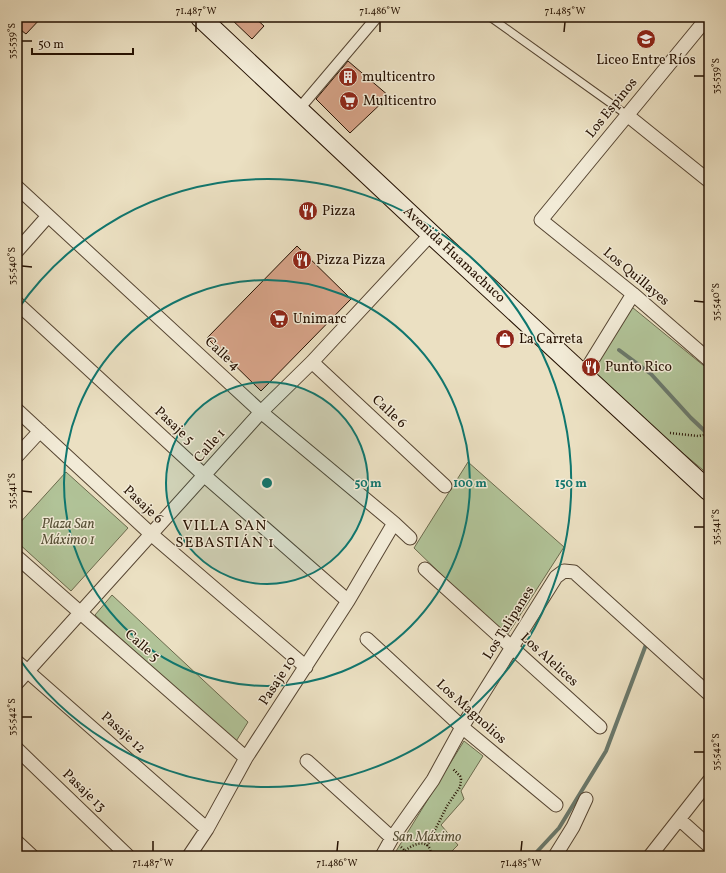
<svg xmlns="http://www.w3.org/2000/svg" width="726" height="873" font-family="Vollkorn,serif">
<rect width="100%" height="100%" fill="#ebe0c2"/>
<filter id="stains"><feTurbulence type="fractalNoise" baseFrequency=".005" numOctaves="4"/><feColorMatrix values="0 0 0 0 .2 0 0 0 0 .09 0 0 0 0 .02 0 0 0 .5 -.17"/></filter>
<radialGradient id="worn" r=".72"><stop offset=".6" stop-color="#630" stop-opacity="0"/><stop offset="1" stop-color="#630" stop-opacity=".3"/></radialGradient>
<!-- green -->
<path fill="#b1c398" stroke="#6b6a4d" d="M627,303l82,67v105l-122,-102z
M468,462l96,85 -58,90 -92,-89z
M66,472l62,56 -57,63 -54,-49v-16z
M112,595l136,127 -13,21 -140,-128z
M464,741l19,15 -22,35 3,8 -23,26 17,20 -11,11h-54z"/>
<g fill="none" stroke-linecap="round" stroke-linejoin="round">
<!-- stream -->
<path stroke="#6a786b" stroke-width="4" d="M619,350l32,24 40,44 18,17
M533,856l26,-28 47,-77 41,-109"/>
</g>
<!-- building -->
<path fill="#d6a388" stroke="#251102" d="M17,17h25l-16,17 -9,-7z
M229,17h25l10,9 -12,13z
M348,61l41,35 -39,37 -34,-34z
M297,246l54,53 -90,92 -54,-53z"/>
<g fill="none" stroke-linecap="round" stroke-linejoin="round">
<!-- service casing -->
<g stroke="#564532" stroke-width="9">
<path id="service" d="M490,17l137,98"/>
</g>
<!-- pedestrian casing -->
<g stroke="#564532" stroke-width="12">
<path id="pedestrian" d="M299,109l78,-92"/>
</g>
<!-- minor casing -->
<g stroke="#564532" stroke-width="15">
<path id="minor" d="M708,17l-167,203 92,74 76,66
M627,115l82,66
M17,187l244,225 133,111 16,15
M17,251l31,-35
M17,303l188,173 143,125
M312,362l133,124
M583,375l50,-81
M17,410l134,124 155,133
M17,456l23,-25
M17,557l229,201
M425,569l175,158
M367,639l95,88 94,78
M17,662l190,167
M17,683l244,-271 51,-50 119,-128
M17,749l111,107
M307,761l85,77
M679,819l30,27
M17,842l15,14
M189,856l18,-27 39,-71 102,-157 46,-78
M382,856l10,-18 41,-58 29,-53 94,-150 8,-6 10,1 135,122
M555,856l18,-29 13,-28
M650,856l59,-75"/>
</g>
<!-- secondary casing -->
<g stroke="#251102" stroke-width="21">
<path id="secondary" d="M200,17l231,217 278,257"/>
</g>
<!-- path -->
<path stroke="#251102" stroke-width="2.5" stroke-dasharray="1 2" stroke-linecap="butt" d="M670,433l28,3 11,-2
M427,846l20,-40 13,-19 1,-8 -1,-3 -7,-7
M401,847l4,4c10,-9 26,-13 26,5
M403,856l2,-5"/>
<!-- service -->
<use href="#service" stroke="#f2ebd7" stroke-width="7"/>
<!-- pedestrian -->
<use href="#pedestrian" stroke="#f2ebd7" stroke-width="10"/>
<!-- minor -->
<use href="#minor" stroke="#f2ebd7" stroke-width="13"/>
<!-- secondary -->
<use href="#secondary" stroke="#f2ebd7" stroke-width="19"/>
</g>
<!-- ticks -->
<path fill="none" stroke="#251102" stroke-width="1.5" d="M196,32v-10M380,32v-10M564,32l1,-10M22,41h10M694,76h10M22,266l10,1M694,301l10,1M22,491l10,1M694,527h10M22,717h10M694,752h10M153,851v-10M337,851l1,-10M521,851l1,-10"/>
<!-- distance rings -->
<circle cx="267" cy="483" r="101" fill="#0f766e" fill-opacity=".12"/>
<g fill="none" stroke="#0f766e" stroke-width="2">
<circle cx="267" cy="483" r="101"/>
<circle cx="267" cy="483" r="203"/>
<path d="M18 309A304 304 0 1 1 18 657"/>
</g>
<!-- icons -->
<defs>
<g id="school-disc" transform="scale(1)"><circle r="9.5" fill="#8f2418" stroke="#f2ebd7"/><path d="M0-5L7-2L0 1L-7-2ZM-4 1L0 2.5L4 1V4Q0 6-4 4Z" fill="#fff"/></g>
<g id="building-disc" transform="scale(1)"><circle r="9.5" fill="#8f2418" stroke="#f2ebd7"/><path d="M-4-6H4V6H1V3H-1V6H-4ZM-2.5-4.3h1.7v1.8h-1.7ZM.8-4.3h1.7v1.8H.8ZM-2.5-1h1.7V.8h-1.7ZM.8-1h1.7V.8H.8Z" fill="#fff"/></g>
<g id="supermarket-disc" transform="scale(1)"><circle r="9.5" fill="#8f2418" stroke="#f2ebd7"/><path d="M-6-5.5h2.5l.6 2H6L4.5 2H-2.5L-4.4-4H-6ZM-1.5 3.2a1.3 1.3 0 1 0 .1 0ZM3 3.2a1.3 1.3 0 1 0 .1 0Z" fill="#fff"/></g>
<g id="restaurant-disc" transform="scale(1)"><circle r="9.5" fill="#8f2418" stroke="#f2ebd7"/><path d="M-5-6h1v4h1v-4h1v4h1v-4h1v5L-1.5 .5V6h-2V.5L-5-1ZM5-6V6H3V1.5H1.5Q1.5-4 5-6Z" fill="#fff"/></g>
<g id="shop-disc" transform="scale(1)"><circle r="9.5" fill="#8f2418" stroke="#f2ebd7"/><path d="M-5-2.5h2.3a2.7 3.5 0 0 1 5.4 0H5L5.5 6h-11ZM-1.5-2.5h3a1.5 2.3 0 0 0-3 0Z" fill="#fff"/></g>
</defs>
<g fill-rule="evenodd">
<use href="#school-disc" x="646" y="39"/>
<use href="#building-disc" x="348" y="77"/>
<use href="#supermarket-disc" x="349" y="101"/>
<use href="#restaurant-disc" x="308" y="211"/>
<use href="#restaurant-disc" x="302" y="260"/>
<use href="#supermarket-disc" x="279" y="319"/>
<use href="#shop-disc" x="505" y="339"/>
<use href="#restaurant-disc" x="591" y="367"/>
</g>
<g text-anchor="middle" dominant-baseline="central" stroke-width="3" stroke-linejoin="round" paint-order="stroke">
<!-- poi labels -->
<g font-size="14" fill="#251102" stroke="#f2ebd7" text-anchor="start">
<text x="646" y="60" text-anchor="middle">Liceo Entre Ríos</text>
<text x="362" y="77">multicentro</text>
<text x="363" y="101">Multicentro</text>
<text x="322" y="211">Pizza</text>
<text x="316" y="260">Pizza Pizza</text>
<text x="293" y="319">Unimarc</text>
<text x="519" y="339">La Carreta</text>
<text x="605" y="367">Punto Rico</text>
</g>
<!-- street labels -->
<g font-size="14" fill="#251102" stroke="#f2ebd7">
<text transform="translate(612 108) rotate(-51)">Los Espinos</text>
<text transform="translate(454 255) rotate(43)">Avenida Huamachuco</text>
<text transform="translate(636 277) rotate(40)">Los Quillayes</text>
<text transform="translate(222 354) rotate(43)">Calle 4</text>
<text transform="translate(389 412) rotate(43)">Calle 6</text>
<text transform="translate(174 426) rotate(43)">Pasaje 5</text>
<text transform="translate(210 446) rotate(-49)">Calle 1</text>
<text transform="translate(143 505) rotate(43)">Pasaje 6</text>
<text transform="translate(509 623) rotate(-58)">Los Tulipanes</text>
<text transform="translate(142 646) rotate(41)">Calle 5</text>
<text transform="translate(549 660) rotate(42)">Los Alelices</text>
<text transform="translate(278 681) rotate(-57)">Pasaje 10</text>
<text transform="translate(471 712) rotate(42)">Los Magnolios</text>
<text transform="translate(123 733) rotate(42)">Pasaje 12</text>
<text transform="translate(84 791) rotate(44)">Pasaje 13</text>
</g>
<!-- park labels -->
<g font-size="14" font-style="italic" fill="#564f36" stroke="#f2ebd7">
<text x="68" y="524">Plaza San<tspan x="68" dy="16">Máximo 1</tspan></text>
<text x="427" y="837">San Máximo</text>
</g>
<!-- neighbourhood labels -->
<g font-size="15" letter-spacing="1" fill="#251102" stroke="#f2ebd7">
<text x="225" y="526">VILLA SAN<tspan x="225" dy="17">SEBASTIÁN 1</tspan></text>
</g>
</g>
<circle cx="267" cy="483" r="6" fill="#0f766e" stroke="#f2ebd7" stroke-width="2"/>
<g font-size="12" text-anchor="middle" font-weight="bold" fill="#0f766e" stroke="#f2ebd7" stroke-width="3" stroke-linejoin="round" paint-order="stroke">
<text x="368" y="487">50 m</text>
<text x="470" y="487">100 m</text>
<text x="571" y="487">150 m</text>
</g>
<!-- margin -->
<rect width="726" height="873" fill="none" stroke="#ebe0c2" stroke-width="44"/>
<!-- scale -->
<path d="M32 48v6h101v-6" fill="none" stroke="#251102" stroke-width="2"/>
<text x="38" y="48" font-size="12" fill="#251102" stroke="#f2ebd7" stroke-width="3" paint-order="stroke">50 m</text>
<rect x="22" y="22" width="682" height="829" fill="none" stroke="#251102" stroke-width="1.5"/>
<g font-size="10" text-anchor="middle" fill="#251102">
<text x="196" y="14">71.487°W</text>
<text x="380" y="14">71.486°W</text>
<text x="565" y="14">71.485°W</text>
<text transform="translate(11 41) rotate(-90)" y="4">35.539°S</text>
<text transform="translate(715 76) rotate(-90)" y="4">35.539°S</text>
<text transform="translate(11 266) rotate(-90)" y="4">35.540°S</text>
<text transform="translate(715 302) rotate(-90)" y="4">35.540°S</text>
<text transform="translate(11 491) rotate(-90)" y="4">35.541°S</text>
<text transform="translate(715 527) rotate(-90)" y="4">35.541°S</text>
<text transform="translate(11 717) rotate(-90)" y="4">35.542°S</text>
<text transform="translate(715 752) rotate(-90)" y="4">35.542°S</text>
<text x="153" y="866">71.487°W</text>
<text x="337" y="866">71.486°W</text>
<text x="521" y="866">71.485°W</text>
</g>
<rect width="100%" height="100%" filter="url(#stains)"/>
<rect width="100%" height="100%" fill="url(#worn)"/>
</svg>
